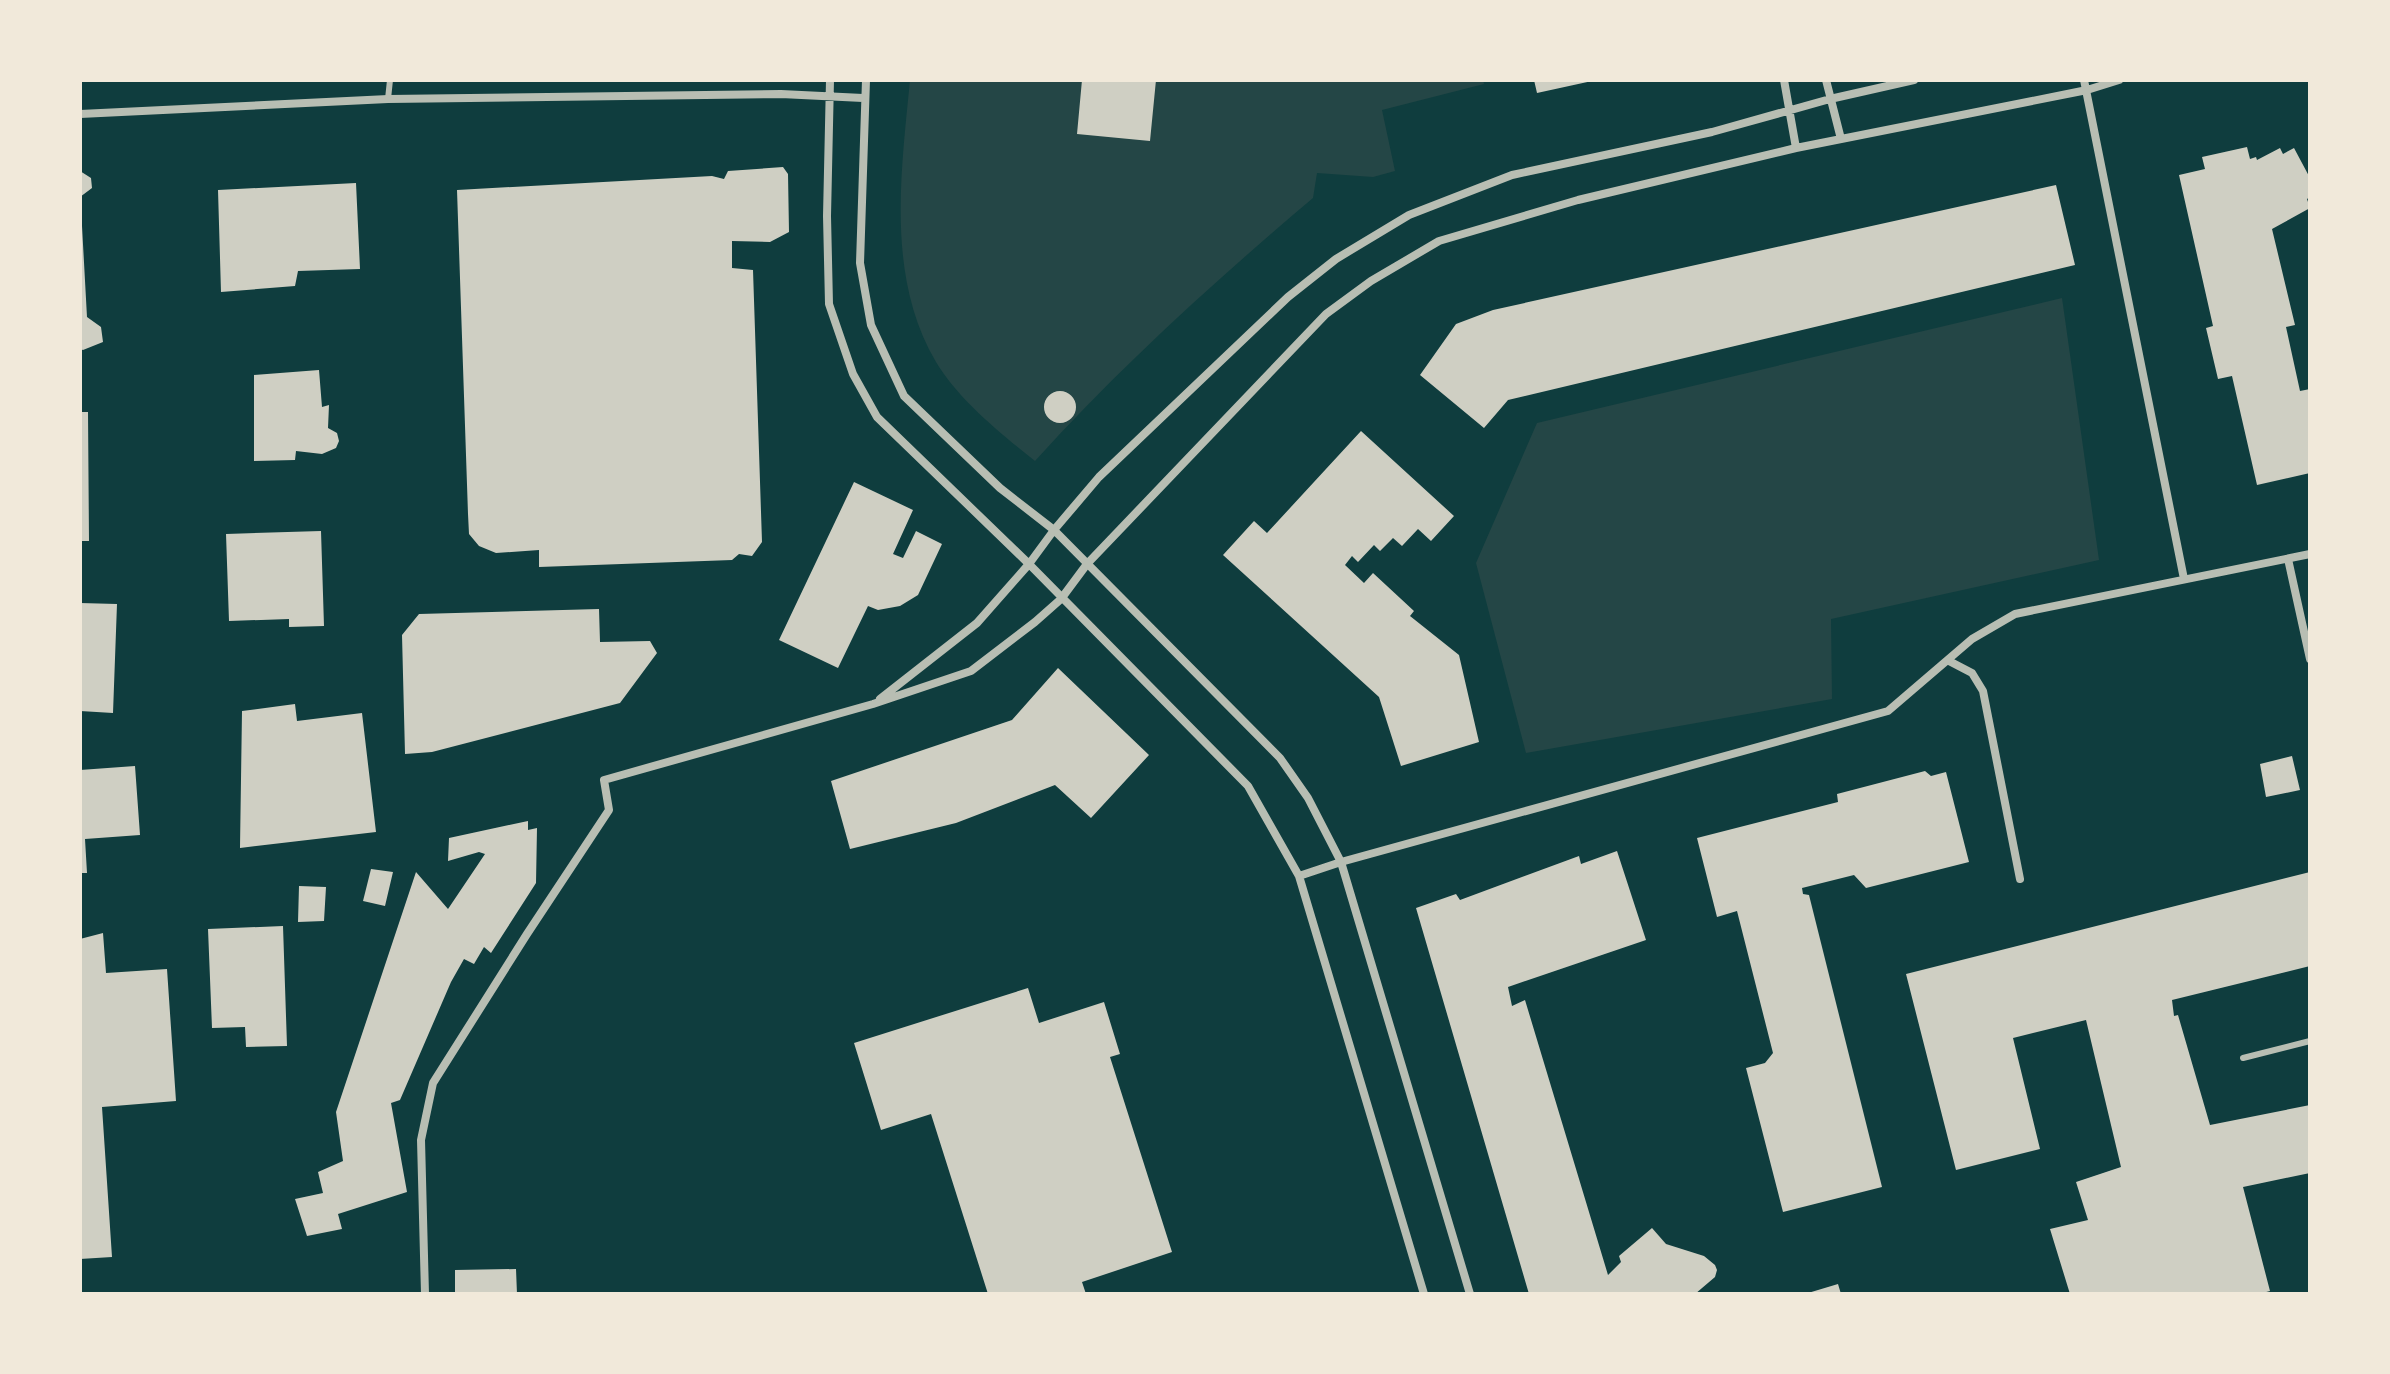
<svg xmlns="http://www.w3.org/2000/svg" width="2390" height="1374" font-family="'Golos Text',sans-serif">
<rect width="100%" height="100%" fill="#0f3d3e"/>
<!-- green -->
<path fill="#244646" d="M910,80h573l1,4 -102,26 13,61 -22,6 -56,-4 -4,25c-98,83 -192,168 -278,263 -34,-27 -77,-62 -99,-99 -50,-85 -35,-188 -26,-282z
M2062,298l37,262 -268,59 1,80 -306,54 -50,-190 61,-140z"/>
<!-- building -->
<path fill="#cfcfc3" d="M1082,80h74l-6,61 -73,-7z
M1534,80h58v1l-55,12z
M2247,147l3,12 6,-2 1,3 23,-12 3,6 11,-6 16,30v19l-3,2 3,9 -38,21 23,96 -9,2 14,64 10,-2v84l-53,12 -25,-109 -14,3 -12,-51 7,-2 -34,-151 26,-6 -3,-12z
M783,167l5,7 1,58 -19,10 -38,-1v27l21,2 9,272 -10,14 -13,-2 -7,6 -193,7v-17l-43,3 -17,-7 -10,-12 -1,-20 -11,-324 255,-14 12,3 4,-8z
M80,171l11,7 1,10 -12,9z
M356,183l4,86 -62,2 -3,15 -74,6 -3,-102z
M2056,185l19,80 -567,135 -24,28 -64,-53 36,-51 37,-14z
M80,226h2l5,91 14,10 2,15 -20,8 -3,-1z
M319,370l3,37 7,-2 -1,23 9,5 2,8 -3,7 -14,6 -26,-3 -1,9 -41,1v-86z
M1044 407a16 16 0 1 1 32 0a16 16 0 1 1-32 0Z
M80,412h8l1,129h-9z
M1361,431l93,85 -23,25 -13,-12 -16,17 -9,-8 -13,13 -6,-6 -16,17 -6,-6 -7,9 19,18 9,-10 41,38 -4,5 49,39 20,87 -78,24 -22,-69 -156,-142 31,-34 13,12z
M854,482l59,28 -20,44 10,4 13,-27 26,13 -24,51 -18,11 -22,4 -10,-4 -30,62 -59,-28z
M321,531l3,95 -35,1v-8l-60,2 -3,-87z
M80,603l37,1 -4,109 -33,-2z
M599,609l1,33 50,-1 7,12 -37,50 -188,49 -27,2 -3,-119 17,-21z
M1058,668l91,87 -58,63 -36,-33 -99,38 -106,26 -19,-68 181,-61z
M295,704l2,17 65,-8 14,119 -136,16 2,-137z
M2292,756l8,34 -34,7 -6,-33z
M135,766l5,69 -55,4 2,34h-7v-103z
M1925,771l6,5 15,-4 23,90 -103,26 -12,-13 -52,13 1,6 6,1 73,292 -99,25 -37,-144 19,-5 8,-10 -36,-142 -20,6 -20,-79 141,-36 -1,-8z
M528,821v9l9,-2 -1,55 -45,70 -7,-6 -10,17 -10,-5 -13,23 -51,118 -9,3 16,89 -69,22 4,15 -35,7 -12,-37 28,-6 -5,-21 25,-11 -7,-49 80,-240 32,37 37,-55 -6,-2 -31,9 1,-23z
M1617,851l29,89 -138,47 4,19 13,-6 83,275 13,-13 -2,-6 33,-28 14,16 38,12 11,9 2,5 -2,7 -20,17h-166l-113,-386 40,-14 4,6 119,-44 2,8z
M371,869l22,3 -8,34 -22,-5z
M2310,872v94l-138,34 2,16 4,-1 32,110 100,-20v68l-67,14 27,104 -11,3h-189l-20,-65 38,-9 -12,-38 45,-15 -35,-147 -73,18 27,111 -84,21 -50,-196z
M299,886l27,1 -2,34 -26,1z
M283,926l4,120 -41,1 -1,-20 -33,1 -4,-99z
M103,933l3,40 61,-4 9,132 -74,6 10,150 -32,2v-320z
M1028,988l11,35 65,-21 16,52 -10,3 62,195 -90,30 4,12h-98l-57,-180 -50,16 -27,-87z
M516,1269l1,25h-62v-24z
M1838,1284l3,10h-33v-1z"/>
<g fill="none" stroke-linecap="round" stroke-linejoin="round">
<!-- service -->
<path stroke="#b8beb3" stroke-width="6" d="M388,99l2,-19
M2243,1058l67,-17"/>
<!-- minor -->
<path stroke="#b8beb3" stroke-width="8" d="M830,80l-3,136 2,88 24,70 24,43 152,147 219,222 51,90 125,418
M866,80l-6,183 11,62 33,71 96,92 54,42 226,228 28,40 33,64 129,432
M1784,80l12,68
M1826,80l15,59
M2084,80l100,499
M80,114l308,-15 393,-5 82,4
M2288,559l22,100
M1949,661l23,12 11,18 37,188
M880,699l97,-76 52,-59 25,-34 45,-53 189,-180 48,-38 73,-44 103,-40 200,-43 118,-33 84,-19
M1299,876l42,-14 547,-151 84,-72 43,-25 295,-60
M425,1294l-4,-154 12,-57 94,-149 82,-124 -5,-30 269,-76 98,-33 64,-49 26,-23 26,-35 239,-250 45,-33 68,-40 139,-41 218,-52 291,-58 32,-10"/>
</g>
<!-- border -->
<rect width="2390" height="1374" fill="none" stroke="#f1e9da" stroke-width="164"/>
</svg>
